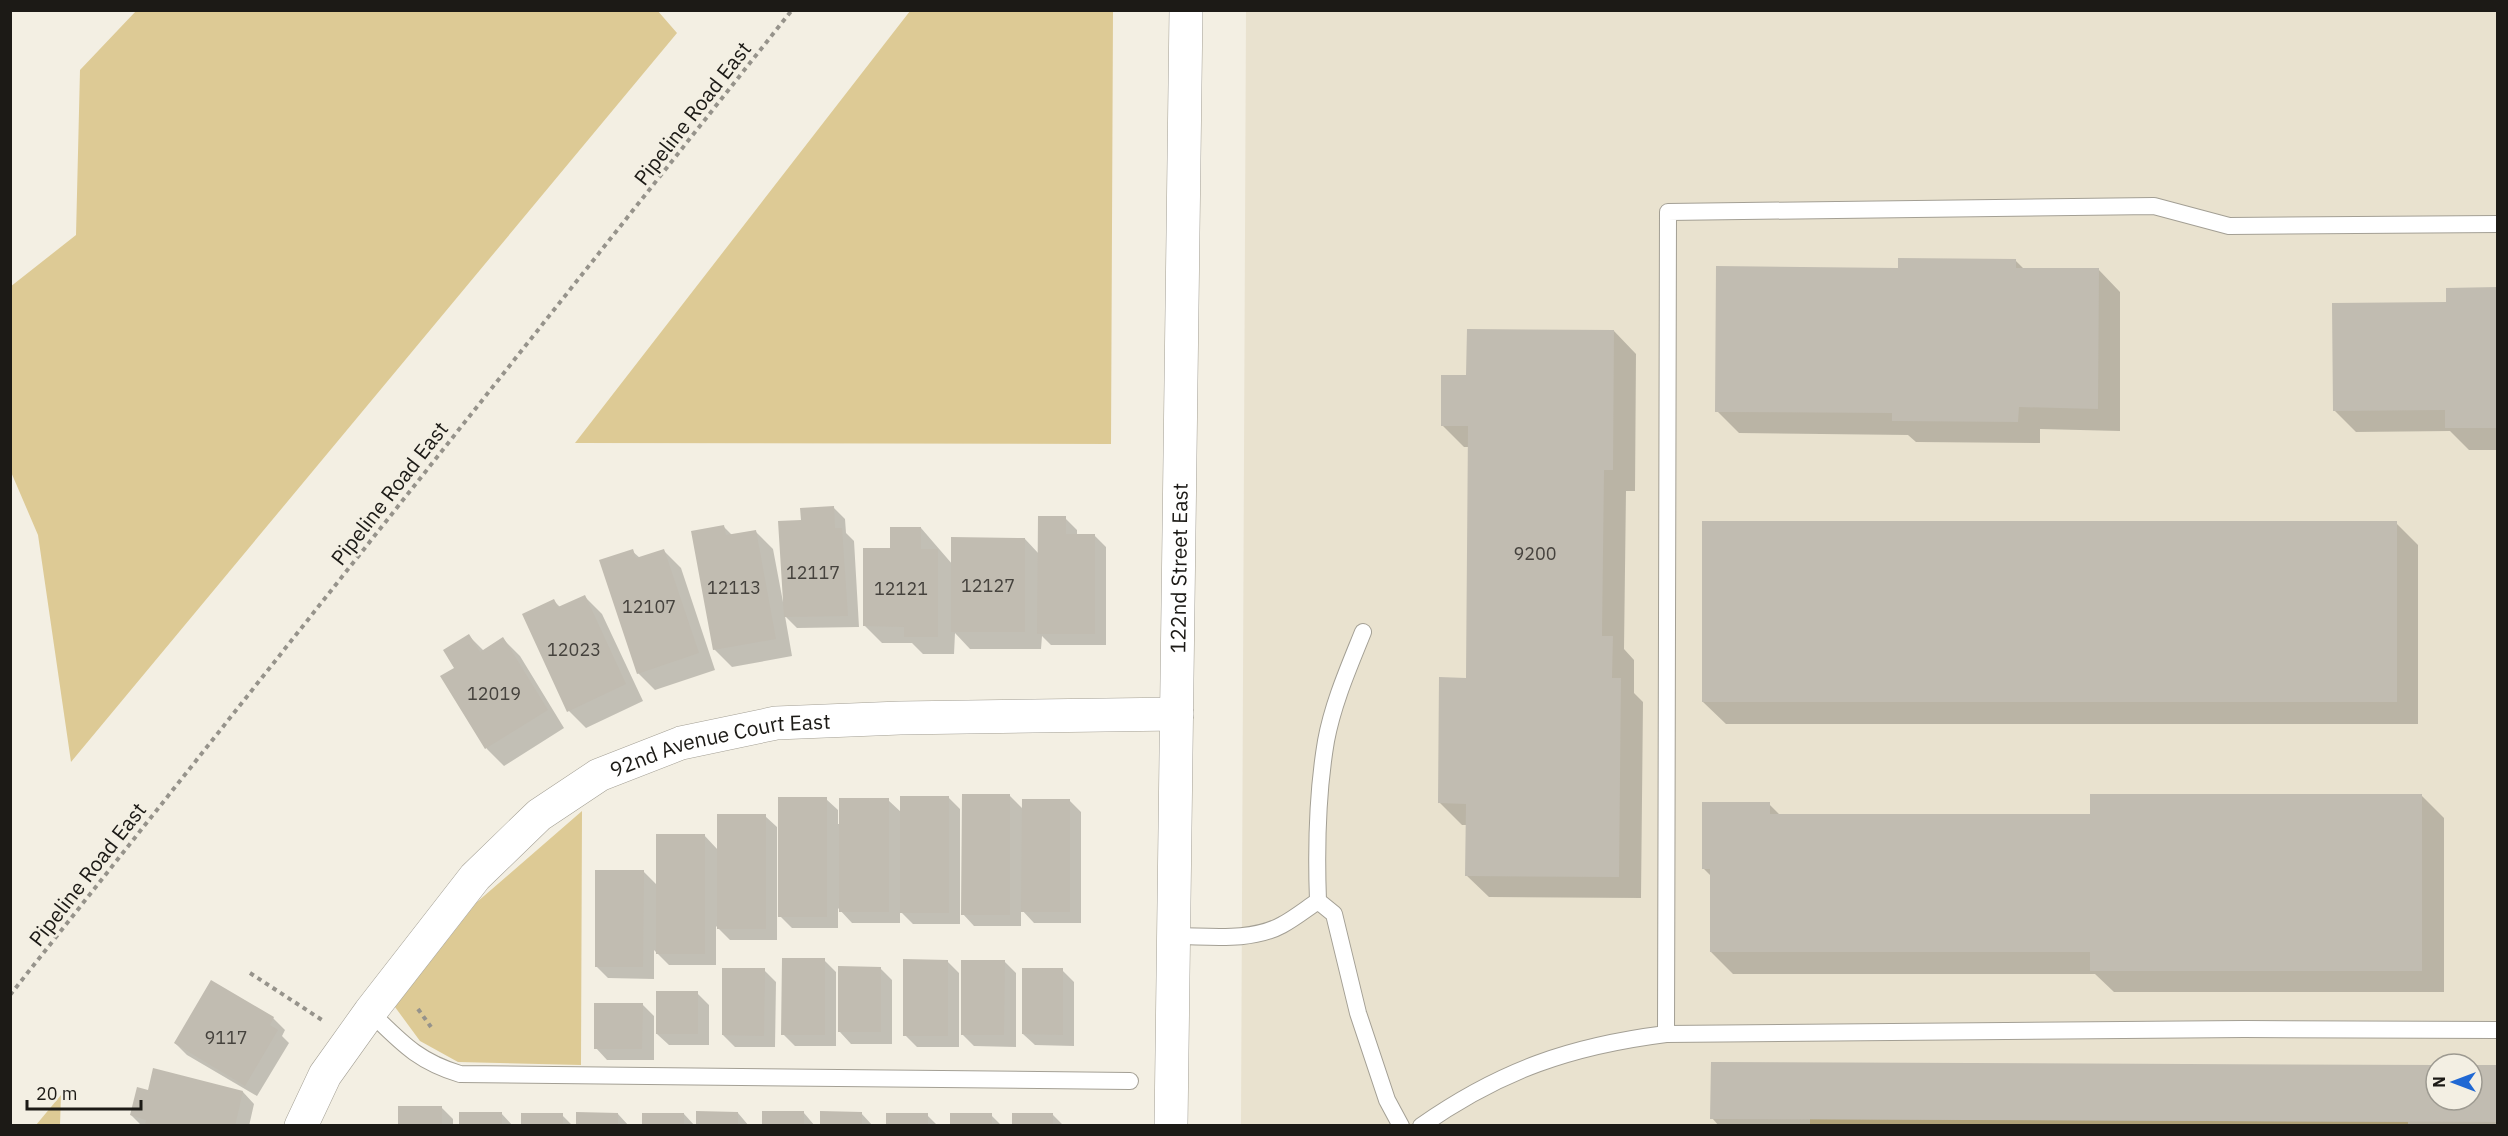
<svg xmlns="http://www.w3.org/2000/svg" width="2508" height="1136" font-family="'IBM Plex Sans',sans-serif">
<rect width="100%" height="100%" fill="#f3efe3"/>
<!-- built -->
<path fill="#e9e2cf" fill-rule="evenodd" d="M1246,11h1251v1114h-1256zM2436,1064h36v36h-36z"/>
<!-- green -->
<path fill="#ddca95" d="M657,10l20,23 -606,729 -33,-227 -27,-63 -1,-185 66,-52 4,-165 56,-59z
M910,11h203l-2,433 -536,-1z
M582,811l-1,254 -123,-3 -38,-21 -25,-34 82,-105z
M61,1095l-1,30h-24z
M1810,1119l598,3v3l-598,1z"/>
<!-- shadow -->
<path fill="#0003" d="M2015,260l9,9h74l22,23v139l-80,-2v14l-124,-1 -8,-7 -169,-2 -22,-22z
M2498,289v161h-29l-19,-19 -94,1 -22,-22 113,-106z
M1614,331l22,23 -1,137h-9l-2,158 10,11v33l9,9 -2,196 -152,-1 -23,-22 1,-50h-5l-22,-22 27,-124 2,-232h-5l-22,-22 26,-49z
M833,507l12,12 1,14 8,8 5,86 -62,1 -12,-12 7,40 -60,11 -18,-18 10,-122 9,9 23,-4 17,17 10,53h2l17,-80z
M1065,518l12,12v5h17l12,12v98h-55l-9,-9 -1,13h-71l-15,-16 -1,21h-31l-11,-11h-30l-17,-17 27,-77 29,-21 32,37 72,-26 14,15z
M2396,523l22,22v179h-692l-23,-22z
M632,551l8,7 24,-7 17,17 34,102 -60,20 -17,-17z
M585,597l17,17 41,87 -57,27 -17,-17 -15,-110 6,6z
M469,636l15,15 19,-12 17,17 44,72 -60,38 -17,-17 -45,-73 14,-8z
M1010,796l13,13 46,-9 12,12v111h-47l-13,-14v17h-47l-11,-12z
M2422,796l22,22v174h-330l-19,-18h-362l-22,-22v-76l-8,-8 66,-64 12,12h311z
M948,797l12,12v115h-47l-13,-13v12h-48l-14,-15v20h-46l-12,-12 46,-117 12,11v14h3l47,-24 14,13z
M765,816l12,11v113h-47l-14,-14v39h-47l-15,-15v29l-46,-1 -12,-12 47,-95 14,14 47,-50 14,15z
M824,960l12,12v74h-41l-12,-12z
M947,961l12,12v74h-42l-12,-12z
M1004,961l12,12v74l-42,-1 -12,-12z
M880,968l12,12v64h-41l-11,-12z
M764,970l12,12 -1,65h-40l-12,-12z
M1062,970l12,12v64l-39,-1 -12,-11z
M697,993l12,12v40h-40l-12,-11z
M642,1004l12,12v44h-47l-11,-12z
M273,1018l12,12 -3,6 7,7 -32,53 -70,-41 -12,-12z
M2436,1067v33h36v-33h26v59h-779l-7,-8z
M149,1092h94l11,12 -5,22h-107l-11,-11z
M441,1107l12,12v7h-54z
M501,1113l12,13h-52z
M738,1113l11,13h-51z
M804,1113l11,13h-51z
M861,1113l12,13h-51z
M618,1114l11,12h-51z
M684,1114l11,12h-51z
M562,1115l11,11h-50z
M927,1115l11,11h-51z
M991,1115l11,11h-51z
M1053,1115l11,11h-51z"/>
<!-- building -->
<path fill="#c1bcb1" d="M1898,258l118,1v9h83l-1,141 -79,-2 -1,15 -126,-1v-8l-177,-1 1,-146 182,2z
M2498,287v141h-53v-18l-112,1 -1,-108 114,-1v-14z
M1467,329l147,1 -1,140h-9l-2,166h11l-1,42h9l-2,199 -154,-1 1,-72 -28,-1 1,-126 27,1 2,-252h-27v-51h25z
M834,506l1,22h7l6,88 -64,1 -6,-96 23,-1 -1,-12z
M1038,516h28v18h29v100h-58z
M1702,521h695v181h-695z
M724,525l2,10 30,-5 20,109 -63,11 -22,-119z
M890,527h31v22h17v88h-34v-10l-41,-1v-78h27z
M951,537l74,1v94h-74z
M633,549l3,9 28,-9 35,104 -62,21 -38,-114z
M585,595l41,89 -59,28 -45,-98 32,-15 4,8z
M469,634l11,18 23,-15 45,73 -63,39 -45,-73 14,-8 -11,-18z
M962,794h48v121h-49z
M2090,794h332v177h-332v-19h-380v-83h-8v-67h68v12h320z
M900,796h49v117h-49z
M778,797h49v120h-49z
M839,798h50v114h-50z
M1022,799h48v113h-49z
M717,814h49v115h-49z
M656,834h49v120h-49z
M595,870h49l-1,97h-48z
M782,958h43v77h-44z
M903,959l45,1v76h-45z
M961,960h44l-1,75h-43z
M838,966l43,1v65h-43z
M722,968h43l-1,68 -42,-1z
M1022,968h41v67l-41,-1z
M211,980l63,37 -4,8 8,5 -33,56 -71,-43z
M656,991h42v43h-42z
M594,1003h49l-1,46h-48z
M1711,1062l725,3v35h36v-35h26v57l-788,-3z
M153,1068l90,23 -8,35h-90l1,-6 -16,-5 7,-28 11,3z
M398,1106h44v20h-44z
M696,1111l42,1v14h-42z
M762,1111h42v15h-42z
M820,1111l42,1v14h-42z
M459,1112h43v14h-43z
M576,1112l42,1v13h-42z
M521,1113h42v13h-42z
M642,1113h42v13h-42z
M886,1113h42v13h-42z
M950,1113h42v13h-42z
M1012,1113h41v13h-41z"/>
<g fill="none" stroke-linecap="round" stroke-linejoin="round">
<!-- service casing -->
<g stroke="#a39f94" stroke-width="18">
<path id="service" d="M1318,901l16,13 24,99 29,87 14,26
M1175,936c34,0 76,6 107,-11 13,-7 24,-16 36,-24 -2,-54 -1,-107 8,-160 7,-38 23,-74 37,-109
M370,1012c31,30 47,49 90,62l670,7
M1666,1034l2,-822 486,-6 75,20 269,-2
M1421,1126c80,-56 150,-80 245,-92l578,-5 254,1"/>
</g>
<!-- minor casing -->
<g stroke="#a39f94" stroke-width="34">
<g id="minor">
<path id="s1" d="M301,1126l24,-51 45,-63 105,-135 64,-62 60,-40 82,-32 95,-20 124,-5 277,-4"/>
<path id="s2" d="M1171,1126l15,-1116"/>
</g>
</g>
<!-- path -->
<path stroke="#96938b" stroke-width="4" stroke-dasharray="4.5 4.5" stroke-linecap="butt" d="M250,973l72,47
M10,995l782,-985
M418,1009l13,18"/>
<!-- service -->
<use href="#service" stroke="#fff" stroke-width="16"/>
<!-- minor -->
<use href="#minor" stroke="#fff" stroke-width="33"/>
</g>
<g text-anchor="middle" dominant-baseline="central" stroke-width="5" stroke-linejoin="round" paint-order="stroke">
<!-- number labels -->
<g font-size="18" fill="#45423d">
<text x="1535" y="553">9200</text>
<text x="813" y="572">12117</text>
<text x="988" y="585">12127</text>
<text x="734" y="587">12113</text>
<text x="901" y="588">12121</text>
<text x="649" y="606">12107</text>
<text x="574" y="649">12023</text>
<text x="494" y="693">12019</text>
<text x="226" y="1037">9117</text>
</g>
<!-- street labels -->
<g font-size="21" fill="#1c1a16" stroke="#f3efe3">
<text transform="translate(692 113) rotate(-52)">Pipeline Road East</text>
<text transform="translate(389 493) rotate(-52)">Pipeline Road East</text>
<text stroke="none"><textPath href="#s2" startOffset="558">122nd Street East</textPath></text>
<text stroke="none"><textPath href="#s1" startOffset="592">92nd Avenue Court East</textPath></text>
<text transform="translate(87 874) rotate(-52)">Pipeline Road East</text>
</g>
</g>
<!-- border -->
<rect width="2508" height="1136" fill="none" stroke="#1c1a16" stroke-width="24"/>
<!-- north arrow -->
<g transform="translate(2454 1082) rotate(270)"><circle r="28" fill="#f3efe3" stroke="#9d9a91" stroke-width="1.5"/>
<path d="M0-4.5L10 22L0 15L-10 22Z" fill="#2068d3"/>
<text y="-9" font-size="16" font-weight="bold" text-anchor="middle" fill="#1c1a16">N</text>
</g>
<!-- scale -->
<path d="M27 1100v9h114v-9" fill="none" stroke="#1c1a16" stroke-width="3"/>
<text x="36" y="1100" font-size="18" fill="#1c1a16" stroke="#f3efe3" stroke-width="4.5" paint-order="stroke">20 m</text>
</svg>
